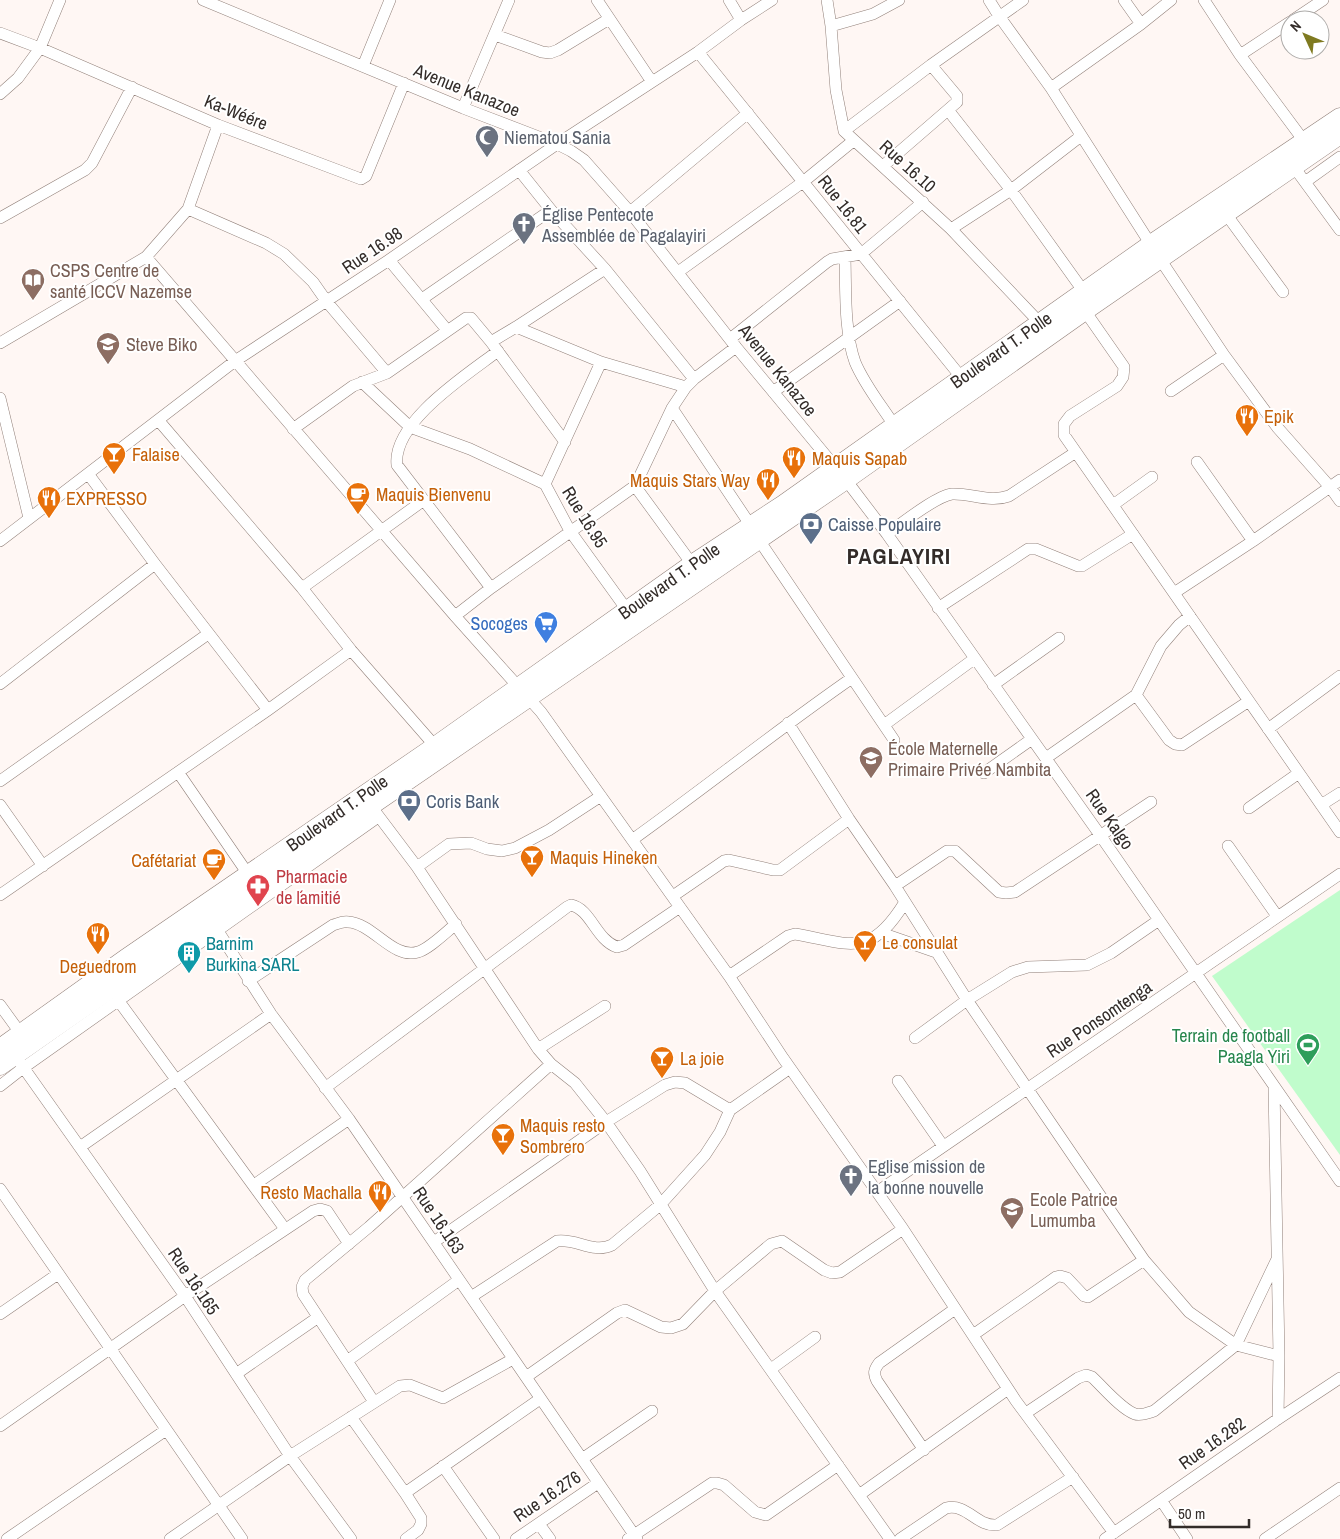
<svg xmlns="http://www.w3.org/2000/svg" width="1340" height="1539" font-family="'Archivo Narrow',sans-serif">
<rect width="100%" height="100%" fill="#fff7f4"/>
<!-- green -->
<path fill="#c0fccc" d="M1340,890v265l-128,-179z"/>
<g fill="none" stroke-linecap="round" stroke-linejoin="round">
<!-- minor casing -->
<g stroke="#92817a" stroke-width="12">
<path id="minor" d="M203,0l260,108 94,36 14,7 13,9 46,52 106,135 110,133 41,54 213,301 240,346
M597,0l55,82
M729,0l12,20
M827,0l4,26 5,64 8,41 107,98 89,94
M989,0l10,16 52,72 109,171 64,96 53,72 53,60 10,14
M1124,0l17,24
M1204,0l36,55 64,86
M1293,20l30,-20
M831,26l42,-12 26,-14
M0,33l40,15 178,77 143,54 5,-3 38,-93
M495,35l47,17 8,1 8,-3 51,-31
M698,52l263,325
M1240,55l50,-33
M363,66l27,-66
M1051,88l90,-64 30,-24
M0,94l18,-16 22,-30 20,-48
M463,108l46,-108
M948,110l63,80 73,102
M844,131l87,-66 92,-65
M883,166l74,-64v-6l-26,-31
M1294,167l46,63
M519,170l32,40 54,59 89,110
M1305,182l35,-25
M188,209l78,34 18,11 29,28 14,20 60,71 -34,13 -60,43
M630,212l118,-99
M1226,214l57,78
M0,218l85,-48 7,-7 40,-76
M951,229l60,-39 70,-54
M146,257l309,359 86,96 188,264 54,82 120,171 113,172 98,132
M845,258c1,32 -1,73 10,104 9,22 26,43 39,63
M389,260l58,70
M678,272l125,-90 50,-41
M422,299l129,-89
M1085,311l39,56 -1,10 -6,9 -47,30 -6,8v11l276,397
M516,327l85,35 85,25
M730,339l97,-77 5,-3 29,-5 62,-52
M491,342l25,-15 89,-58
M0,343l146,-86 42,-48 30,-84
M387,373l79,-55h5l20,24 74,100
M362,382l48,45 60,22 75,35 25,47 57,79
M1171,391l53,-36
M773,392l127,-91
M0,398l29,120
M672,408l79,118
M159,421l143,167 49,62 84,96
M1197,462l56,79
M89,475l66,89 113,146
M545,484l56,-122
M635,486l57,78
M1113,505l39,-28
M887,534c14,-10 49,-38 65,-40 19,-1 38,9 57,2l67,-44
M759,540l135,200
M0,541l235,-180 154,-101 168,-116 141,-92 43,-32 31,-20
M302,588l122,-88
M491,588l-94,-123c-5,-43 71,-91 101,-114
M1174,593l79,-52 87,-61
M938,608l90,-59h8l42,17h4l51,-32
M455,616l36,-28 144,-102 37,-78 14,-21 8,-8 42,-32
M0,684l155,-120
M993,685l66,-47
M1136,695l33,45 6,4 7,1 67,-44
M788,723l61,96 46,67 72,114 177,260 45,52 47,33 40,-84
M884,725l90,-66
M1268,729l72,-53
M1046,758l90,-63 25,-49 18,-21 11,-9
M178,772l70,102
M984,773l48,-34
M0,781l208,-147
M0,805l43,61
M1321,805l19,-12
M371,806l46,61 121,182 13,15 24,19 31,39 34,49 75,120 175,248
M1249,808l50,-35
M632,840c74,-53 145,-110 220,-162
M1228,846l49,70
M417,867l32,-23 22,-1 16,6 15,2 13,-3 34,-18 52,-34
M895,886l52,-35h8l44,41 7,1 9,-1 136,-90
M0,895l268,-185 83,-60
M673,896l51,-35 5,-1 44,10h7l69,-51
M209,917l62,97 78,105 288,420
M881,933l55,19
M729,976l59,-40 7,-2c56,10 75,25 110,-32
M248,981l85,-56c4,-1 10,-4 15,-3 25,1 45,38 70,30 11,-3 28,-20 38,-28
M118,1000l167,229
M0,1005l21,29
M915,1038l52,-38 45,-28 16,-5 59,-2 24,-12 48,-33
M538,1049l67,-43
M11,1050l174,246 105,160 61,83
M898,1081l45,65
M0,1086l23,-18 355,-251
M1274,1086l5,270 -1,63
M325,1088l242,-181 4,-2c20,4 25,35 46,42l7,-2 56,-38
M80,1147l191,-133
M254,1185l95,-66
M0,1189l242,350
M877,1192l463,-318
M434,1242l172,-120 59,-37 10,-3 10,1 45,27
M471,1297l86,-56c19,-3 36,13 55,4l48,-40 45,-50 15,-23 10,-22 60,-42
M0,1314l58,-40
M973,1335l83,-58 4,-1 7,2 17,18 4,1 56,-37
M347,1361l112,-81
M771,1369l44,-32
M236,1374l81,-56
M526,1377l91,-64 8,-3 36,17 10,1 12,-4 32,-33 56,-47 11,-3 42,29 8,3 8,-1 63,-43
M374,1402l-71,-108 -1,-7 3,-7 64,-53 182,-163
M1026,1413l52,-35 8,-3 6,2c11,10 29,32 43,37 6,2 13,-1 19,-3l82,-66 43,11
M351,1417l54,76 16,25v6l-3,6 -12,9
M0,1426l185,-130 128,-85 7,-2 7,2 22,33
M924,1450l-47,-69c-4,-8 -3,-11 2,-18l76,-54
M582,1459l70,-48
M443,1466l51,73
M405,1493l135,-94
M859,1495l149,-106
M1161,1500l26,39
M539,1524l11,15
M7,1539l159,-109
M170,1539l120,-83 110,-70 10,-1 33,13 70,-39
M516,1539l82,-56
M628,1539l84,-56h5l7,2 31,27 11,3 72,-50
M900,1539l46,-31c21,-5 31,19 51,17l76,-48
M1105,1539l173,-120 62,-41
M1265,1539l75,-51"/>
</g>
<!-- highway casing -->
<g stroke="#92817a" stroke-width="19">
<path id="highway" d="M0,1048l126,-90 309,-212 257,-182 90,-59 369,-261 189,-127
M0,1066l134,-93 77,-52 160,-115 475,-326 239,-169 255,-176"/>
</g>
<!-- minor -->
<use href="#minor" stroke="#fff" stroke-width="11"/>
<!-- highway -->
<use href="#highway" stroke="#fff" stroke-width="18"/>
</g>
<!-- icons -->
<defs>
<g id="mosque-pin" transform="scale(1.25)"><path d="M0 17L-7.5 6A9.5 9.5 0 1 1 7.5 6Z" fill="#6b7280" stroke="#fff"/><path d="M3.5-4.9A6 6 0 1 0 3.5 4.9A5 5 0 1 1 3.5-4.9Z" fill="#fff"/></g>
<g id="church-pin" transform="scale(1.25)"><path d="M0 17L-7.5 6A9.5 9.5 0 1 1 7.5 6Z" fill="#6b7280" stroke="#fff"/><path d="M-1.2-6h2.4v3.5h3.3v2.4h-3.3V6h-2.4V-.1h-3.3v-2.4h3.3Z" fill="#fff"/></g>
<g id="library-pin" transform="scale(1.25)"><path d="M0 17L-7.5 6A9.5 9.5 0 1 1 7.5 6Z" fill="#8d6e63" stroke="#fff"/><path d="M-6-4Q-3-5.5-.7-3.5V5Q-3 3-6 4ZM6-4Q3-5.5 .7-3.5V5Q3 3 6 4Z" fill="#fff"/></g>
<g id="school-pin" transform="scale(1.25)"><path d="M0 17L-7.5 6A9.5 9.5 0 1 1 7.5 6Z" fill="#8d6e63" stroke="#fff"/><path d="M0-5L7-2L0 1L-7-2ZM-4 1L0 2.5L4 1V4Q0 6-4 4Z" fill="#fff"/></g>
<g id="restaurant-pin" transform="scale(1.25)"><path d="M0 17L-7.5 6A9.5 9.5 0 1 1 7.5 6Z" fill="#e8710a" stroke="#fff"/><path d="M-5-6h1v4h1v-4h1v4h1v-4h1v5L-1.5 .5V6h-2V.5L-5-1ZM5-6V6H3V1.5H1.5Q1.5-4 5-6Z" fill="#fff"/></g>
<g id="bar-pin" transform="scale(1.25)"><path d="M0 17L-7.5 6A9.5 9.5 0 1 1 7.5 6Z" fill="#e8710a" stroke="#fff"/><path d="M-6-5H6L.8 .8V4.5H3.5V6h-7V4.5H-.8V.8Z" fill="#fff"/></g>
<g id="cafe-pin" transform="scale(1.25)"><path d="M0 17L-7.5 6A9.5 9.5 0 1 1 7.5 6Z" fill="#e8710a" stroke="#fff"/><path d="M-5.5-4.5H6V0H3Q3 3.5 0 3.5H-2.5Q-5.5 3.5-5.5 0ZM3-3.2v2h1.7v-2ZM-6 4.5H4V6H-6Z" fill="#fff"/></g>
<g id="bank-pin" transform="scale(1.25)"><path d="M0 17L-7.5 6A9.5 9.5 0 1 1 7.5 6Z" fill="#5c6f8a" stroke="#fff"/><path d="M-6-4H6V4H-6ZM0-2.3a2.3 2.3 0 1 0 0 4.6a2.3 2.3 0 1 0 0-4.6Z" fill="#fff"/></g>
<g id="supermarket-pin" transform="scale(1.25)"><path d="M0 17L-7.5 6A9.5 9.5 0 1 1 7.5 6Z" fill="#3f7fe0" stroke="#fff"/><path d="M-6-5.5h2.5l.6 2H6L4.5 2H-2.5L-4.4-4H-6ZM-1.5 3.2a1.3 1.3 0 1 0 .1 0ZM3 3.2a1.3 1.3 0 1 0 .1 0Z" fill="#fff"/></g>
<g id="pharmacy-pin" transform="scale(1.25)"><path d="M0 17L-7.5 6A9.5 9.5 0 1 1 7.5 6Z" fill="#e0444e" stroke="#fff"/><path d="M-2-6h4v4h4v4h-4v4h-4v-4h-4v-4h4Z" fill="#fff"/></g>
<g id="building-pin" transform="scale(1.25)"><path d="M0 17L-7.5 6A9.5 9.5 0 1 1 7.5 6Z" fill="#0f9aa8" stroke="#fff"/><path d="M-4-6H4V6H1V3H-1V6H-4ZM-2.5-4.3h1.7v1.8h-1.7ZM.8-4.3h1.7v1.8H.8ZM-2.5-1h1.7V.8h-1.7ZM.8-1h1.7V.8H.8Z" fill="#fff"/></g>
<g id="stadium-pin" transform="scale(1.25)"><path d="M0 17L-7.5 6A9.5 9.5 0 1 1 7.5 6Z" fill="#2e9e5b" stroke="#fff"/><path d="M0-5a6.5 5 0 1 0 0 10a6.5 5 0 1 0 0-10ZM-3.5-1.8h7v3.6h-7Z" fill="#fff"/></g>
</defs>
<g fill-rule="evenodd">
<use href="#mosque-pin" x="487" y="137"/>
<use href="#church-pin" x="524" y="224"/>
<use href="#library-pin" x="33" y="280"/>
<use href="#school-pin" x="108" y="344"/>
<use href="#restaurant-pin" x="1247" y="416"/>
<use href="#bar-pin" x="114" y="454"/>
<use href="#restaurant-pin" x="794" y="458"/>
<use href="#restaurant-pin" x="768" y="480"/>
<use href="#cafe-pin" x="358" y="494"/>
<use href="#restaurant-pin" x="49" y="498"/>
<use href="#bank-pin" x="811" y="524"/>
<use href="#supermarket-pin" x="546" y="623"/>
<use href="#school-pin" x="871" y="758"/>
<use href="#bank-pin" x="409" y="801"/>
<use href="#bar-pin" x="532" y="857"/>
<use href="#cafe-pin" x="214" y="860"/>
<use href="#pharmacy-pin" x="258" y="886"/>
<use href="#restaurant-pin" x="98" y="934"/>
<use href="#bar-pin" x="865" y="942"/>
<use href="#building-pin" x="189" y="953"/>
<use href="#stadium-pin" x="1308" y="1045"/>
<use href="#bar-pin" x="662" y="1058"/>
<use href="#bar-pin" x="503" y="1135"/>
<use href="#church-pin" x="851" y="1176"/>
<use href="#restaurant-pin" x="380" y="1192"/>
<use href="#school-pin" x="1012" y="1209"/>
</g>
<g text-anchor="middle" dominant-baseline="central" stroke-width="4" stroke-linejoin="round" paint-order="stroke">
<!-- street labels -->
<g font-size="18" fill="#332c29" stroke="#fff">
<text transform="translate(467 90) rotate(22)">Avenue Kanazoe</text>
<text transform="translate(236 112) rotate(22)">Ka-Wéére</text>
<text transform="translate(908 166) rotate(42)">Rue 16.10</text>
<text transform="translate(843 204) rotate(52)">Rue 16.81</text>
<text transform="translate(372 250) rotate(-34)">Rue 16.98</text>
<text transform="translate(1001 350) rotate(-35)">Boulevard T. Polle</text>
<text transform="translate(778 370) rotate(51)">Avenue Kanazoe</text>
<text transform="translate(585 517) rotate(58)">Rue 16.95</text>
<text transform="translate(669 581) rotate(-35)">Boulevard T. Polle</text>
<text transform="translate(337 813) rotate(-35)">Boulevard T. Polle</text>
<text transform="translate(1110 819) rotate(55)">Rue Kalgo</text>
<text transform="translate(1099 1019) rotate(-34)">Rue Ponsomtenga</text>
<text transform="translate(439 1220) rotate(56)">Rue 16.163</text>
<text transform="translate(194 1281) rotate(56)">Rue 16.165</text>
<text transform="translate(1212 1443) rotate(-35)">Rue 16.282</text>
<text transform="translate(547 1496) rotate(-34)">Rue 16.276</text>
</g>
<!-- worship labels -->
<g font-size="18" fill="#5b616d" stroke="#fff" text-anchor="start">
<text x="504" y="137">Niematou Sania</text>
<text x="542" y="214">Église Pentecote<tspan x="542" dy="21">Assemblée de Pagalayiri</tspan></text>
<text x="868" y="1166">Eglise mission de<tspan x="868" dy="21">la bonne nouvelle</tspan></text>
</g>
<!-- education labels -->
<g font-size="18" fill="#785e54" stroke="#fff" text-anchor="start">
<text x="50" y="270">CSPS Centre de<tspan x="50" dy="21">santé ICCV Nazemse</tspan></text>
<text x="126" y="344">Steve Biko</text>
<text x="888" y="748">École Maternelle<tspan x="888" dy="21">Primaire Privée Nambita</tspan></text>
<text x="1030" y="1199">Ecole Patrice<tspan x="1030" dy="21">Lumumba</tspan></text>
</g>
<!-- food labels -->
<g font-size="18" fill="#c56008" stroke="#fff" text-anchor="start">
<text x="1264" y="416">Epik</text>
<text x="132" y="454">Falaise</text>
<text x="812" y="458">Maquis Sapab</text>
<text x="750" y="480" text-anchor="end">Maquis Stars Way</text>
<text x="376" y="494">Maquis Bienvenu</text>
<text x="66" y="498">EXPRESSO</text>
<text x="550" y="857">Maquis Hineken</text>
<text x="196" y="860" text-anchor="end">Cafétariat</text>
<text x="882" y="942">Le consulat</text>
<text x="98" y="966" text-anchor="middle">Deguedrom</text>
<text x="680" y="1058">La joie</text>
<text x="520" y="1125">Maquis resto<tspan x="520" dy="21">Sombrero</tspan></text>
<text x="362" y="1192" text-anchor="end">Resto Machalla</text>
</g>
<!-- service labels -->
<g font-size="18" fill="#4e5e75" stroke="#fff" text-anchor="start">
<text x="828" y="524">Caisse Populaire</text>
<text x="426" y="801">Coris Bank</text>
</g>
<!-- shop labels -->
<g font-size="18" fill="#366cbe" stroke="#fff" text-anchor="end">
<text x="528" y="623">Socoges</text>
</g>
<!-- health labels -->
<g font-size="18" fill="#be3a42" stroke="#fff" text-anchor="start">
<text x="276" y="876">Pharmacie<tspan x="276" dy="21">de l´amitié</tspan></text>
</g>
<!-- culture labels -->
<g font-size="18" fill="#0d838f" stroke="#fff" text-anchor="start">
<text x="206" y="943">Barnim<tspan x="206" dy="21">Burkina SARL</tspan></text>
</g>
<!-- leisure labels -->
<g font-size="18" fill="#27864d" stroke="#fff" text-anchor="end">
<text x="1290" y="1035">Terrain de football<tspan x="1290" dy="21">Paagla Yiri</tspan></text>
</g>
<!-- district labels -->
<g font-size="22" font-weight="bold" letter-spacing="1" fill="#332c29" stroke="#fff">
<text x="899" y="556">PAGLAYIRI</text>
</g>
</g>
<!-- north arrow -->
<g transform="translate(1305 35) rotate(314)"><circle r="24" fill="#ffffff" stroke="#adaba9"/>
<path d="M0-4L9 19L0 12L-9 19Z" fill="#7f7a20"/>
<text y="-8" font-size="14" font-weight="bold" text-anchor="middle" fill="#332c29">N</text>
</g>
<!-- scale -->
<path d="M1170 1519v8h79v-8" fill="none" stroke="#332c29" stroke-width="2.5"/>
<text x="1178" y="1519" font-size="15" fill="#332c29" stroke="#ffffff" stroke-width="4" paint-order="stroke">50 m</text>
</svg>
